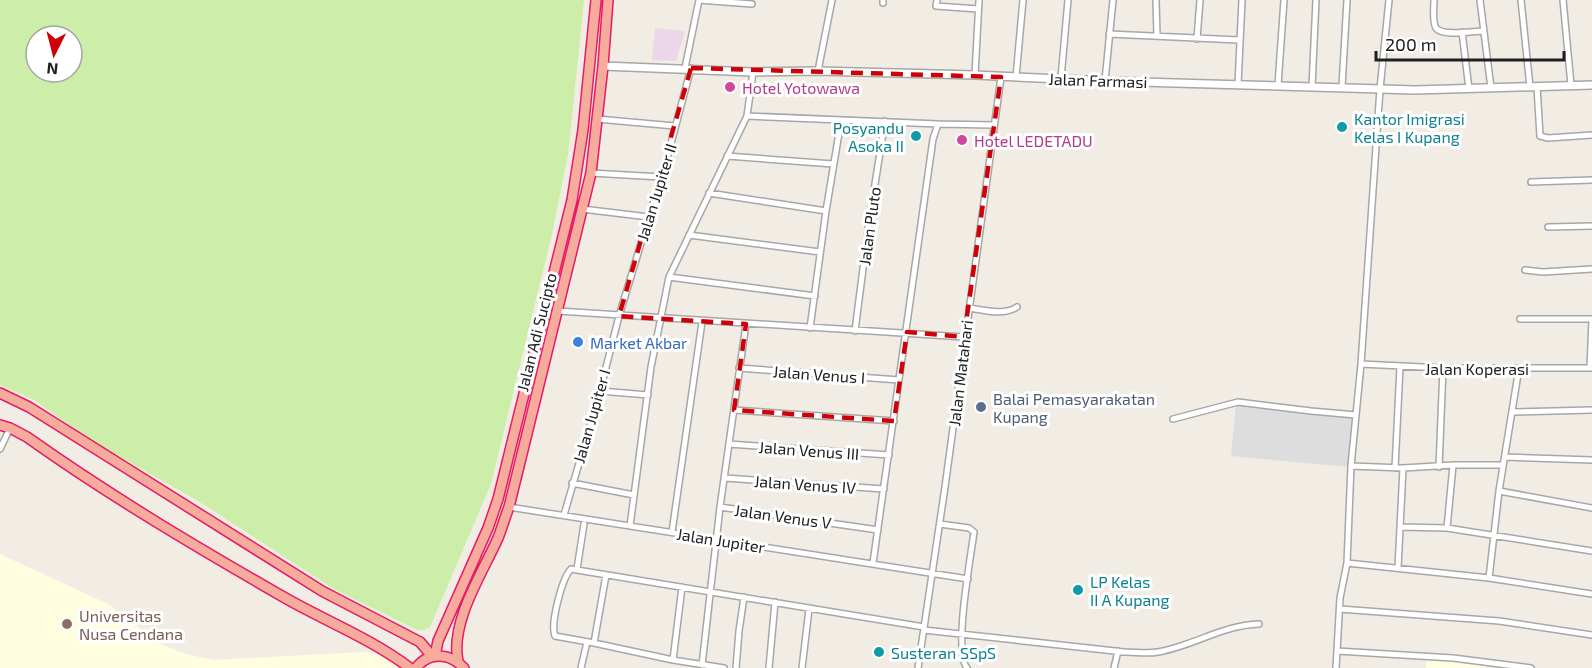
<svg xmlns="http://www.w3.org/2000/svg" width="1592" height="668" font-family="'Exo 2',sans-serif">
<rect width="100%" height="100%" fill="#f1ede5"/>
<!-- residential -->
<path fill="#dedddd" d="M1236,405l116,11 -4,51 -117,-11z"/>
<!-- industrial -->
<path fill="#ebd7e8" d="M655,28l30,3 -9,30 -24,-1z"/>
<!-- education -->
<path fill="#fffee0" d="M0,554l110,51 48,38 28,11 27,6 152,-8 10,2 23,12 1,2h-399z
M1427,657l60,6 -1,5h-60z"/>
<!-- grass -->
<path fill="#cdeea8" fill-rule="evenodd" d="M0,0h584l-16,155 -16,79 -61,250 -61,143 -6,3h-7l-83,-41 -136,-88 -104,-59 -60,-42 -34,-15zM36,36h36v36h-36z"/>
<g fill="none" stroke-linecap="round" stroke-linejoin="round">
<!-- minor casing -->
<g stroke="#a7a7a7" stroke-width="8">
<path id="minor" d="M699,0l53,4
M937,0l-1,6 42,3
M1156,0l1,36
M1434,0c0,7 -2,22 2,28 6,9 37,3 47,3
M1480,0l11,88
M1521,0l9,87
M1563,0l8,85
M883,3v-3
M1462,32l7,57
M1109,34l130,6
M1197,39l3,-39
M685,68l14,-68
M818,71l14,-71
M975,75l4,-75
M1016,77l7,-77
M1061,78l7,-78
M1105,81l8,-81
M1238,84l4,-84
M1278,85l6,-85
M1312,87l4,-87
M1342,87l5,-87
M1537,87l3,49 8,2 44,-3
M747,116l6,-44
M597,119l78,7
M727,156l106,8
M591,173l70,4
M1531,182l61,-2
M709,193l117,18
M582,209l67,8
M1548,227l44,-1
M689,235l131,17
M1525,270l18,2 49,-3
M669,277l146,19
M969,308c14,2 35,8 48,-1
M558,311l406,26
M1520,319h72
M810,328l16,-117 15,-90
M855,331l14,-109 16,-101
M1361,364l82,4h149
M739,368l160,12
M1590,368l2,-48
M600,391l48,4
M734,410l160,11
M1512,412l80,-2
M1173,419l65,-17 73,9 45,4
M729,444l160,11
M0,449l10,-21
M1505,457l87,3
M1351,466l52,2 50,-3h50
M1439,467l4,-99
M1395,468l5,-101
M725,478l159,11
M572,483l62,12
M1499,491l93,17
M509,507l459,72
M720,507l26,-183
M564,515l36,-124 19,-75 50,-165 22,-83
M940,524l29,4 5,4c-3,24 -21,120 -7,136
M630,526l21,-159 18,-90 78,-161 191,8
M1401,527l46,1 145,23
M1447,528l6,-63
M672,532l30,-210
M873,563l60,-424 5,-15 56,1
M1347,563l142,15 10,-87 20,-123
M1398,568l5,-100
M577,569l7,-45
M606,575l-12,68 -39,-7c-5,-12 7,-58 16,-67l353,58
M1489,578l103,16
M1340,609l159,12 93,14
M924,630l200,22c11,0 23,2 34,0 35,-6 65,-27 101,-28
M594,643l79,17 51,8
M1337,651l116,7 78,10
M673,660l9,-73
M702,665l18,-158 158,23
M581,668l6,-26
M736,668l3,-37 5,-34
M769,668l6,-66
M802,668l7,-59
M918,668l27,-181 56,-410
M1114,668l4,-17
M1336,668l4,-70 7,-35 4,-97 10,-102 19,-275 9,-89"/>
</g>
<!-- tertiary casing -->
<g stroke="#a7a7a7" stroke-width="10">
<path id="tertiary" d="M603,66l150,6 65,-1 157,4 130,6 310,9 177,-5"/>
</g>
<!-- trunk casing -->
<g stroke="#e81a67" stroke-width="12">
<path id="trunk" d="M0,393l29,14 293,184 98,51 12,14
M0,425l10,3 17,9c83,59 171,111 260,162 41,23 86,41 123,69
M435,656l3,-15 50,-113 10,-29 74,-299 11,-70 13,-130
M458,661c-8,-39 24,-87 40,-123 4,-10 7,-21 11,-31l82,-334 12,-107 5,-66
M416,668c13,-17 34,-15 48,0"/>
</g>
<!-- minor -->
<use href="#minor" stroke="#fff" stroke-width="5"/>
<!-- tertiary -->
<use href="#tertiary" stroke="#fff" stroke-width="7"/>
<!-- trunk -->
<use href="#trunk" stroke="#f6ac9d" stroke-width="9"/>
</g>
<!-- marked area -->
<path fill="none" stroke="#cf0007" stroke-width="4.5" stroke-dasharray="12 8" stroke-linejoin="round" d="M691,68l310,9 -37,260 -57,-5 -13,89 -160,-11 12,-86 -127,-8z"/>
<!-- markers -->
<g fill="#d1479c" stroke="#fff" stroke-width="2">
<circle cx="730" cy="87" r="6"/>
<circle cx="962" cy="140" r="6"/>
</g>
<g fill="#0f9aa8" stroke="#fff" stroke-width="2">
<circle cx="1342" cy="127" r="6"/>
<circle cx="916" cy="136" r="6"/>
<circle cx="1078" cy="590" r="6"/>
<circle cx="879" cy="652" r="6"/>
</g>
<circle fill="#3f7fe0" stroke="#fff" stroke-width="2" cx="578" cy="342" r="6"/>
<circle fill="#5c6f8a" stroke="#fff" stroke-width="2" cx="981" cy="407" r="6"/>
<circle fill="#8d6e63" stroke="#fff" stroke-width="2" cx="67" cy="624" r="6"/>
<g text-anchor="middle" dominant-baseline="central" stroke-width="6" stroke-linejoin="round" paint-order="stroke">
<!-- street labels -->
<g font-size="16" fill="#202020" stroke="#fff">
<text transform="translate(1098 80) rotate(2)">Jalan Farmasi</text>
<text transform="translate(656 192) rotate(-73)">Jalan Jupiter II</text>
<text transform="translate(869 226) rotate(-82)">Jalan Pluto</text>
<text transform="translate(536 332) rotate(-76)">Jalan Adi Sucipto</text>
<text x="1477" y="368">Jalan Koperasi</text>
<text transform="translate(960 373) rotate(-83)">Jalan Matahari</text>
<text transform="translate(819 374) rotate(4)">Jalan Venus I</text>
<text transform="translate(591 416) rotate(-74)">Jalan Jupiter I</text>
<text transform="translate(809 450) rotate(4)">Jalan Venus III</text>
<text transform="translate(805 484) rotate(4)">Jalan Venus IV</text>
<text transform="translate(783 516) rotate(8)">Jalan Venus V</text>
<text transform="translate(721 540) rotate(9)">Jalan Jupiter</text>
</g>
<!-- hotel labels -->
<g font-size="16" fill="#b23c85" stroke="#fff" text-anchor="start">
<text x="742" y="87">Hotel Yotowawa</text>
<text x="974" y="140">Hotel LEDETADU</text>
</g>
<!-- culture labels -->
<g font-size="16" fill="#0d838f" stroke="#fff" text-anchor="start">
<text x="1354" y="118">Kantor Imigrasi<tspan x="1354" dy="18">Kelas I Kupang</tspan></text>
<text x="904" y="127" text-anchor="end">Posyandu<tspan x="904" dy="18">Asoka II</tspan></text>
<text x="1090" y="581">LP Kelas<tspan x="1090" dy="18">II A Kupang</tspan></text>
<text x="891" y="652">Susteran SSpS</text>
</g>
<!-- shop labels -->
<g font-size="16" fill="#366cbe" stroke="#fff" text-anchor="start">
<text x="590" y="342">Market Akbar</text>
</g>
<!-- service labels -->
<g font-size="16" fill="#4e5e75" stroke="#fff" text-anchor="start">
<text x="993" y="398">Balai Pemasyarakatan<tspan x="993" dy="18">Kupang</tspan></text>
</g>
<!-- education labels -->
<g font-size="16" fill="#785e54" stroke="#fff" text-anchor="start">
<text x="79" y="615">Universitas<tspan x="79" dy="18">Nusa Cendana</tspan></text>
</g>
</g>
<!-- north arrow -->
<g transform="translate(54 54) rotate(186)"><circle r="28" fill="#ffffff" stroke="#a6a6a6" stroke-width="1.5"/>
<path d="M0-4.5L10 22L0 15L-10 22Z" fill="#cf0007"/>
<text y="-9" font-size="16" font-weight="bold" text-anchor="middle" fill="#202020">N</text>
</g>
<!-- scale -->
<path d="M1376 51v9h188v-9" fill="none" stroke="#202020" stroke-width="3"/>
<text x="1385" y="51" font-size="18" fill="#202020" stroke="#ffffff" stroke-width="4.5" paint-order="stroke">200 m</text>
</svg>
